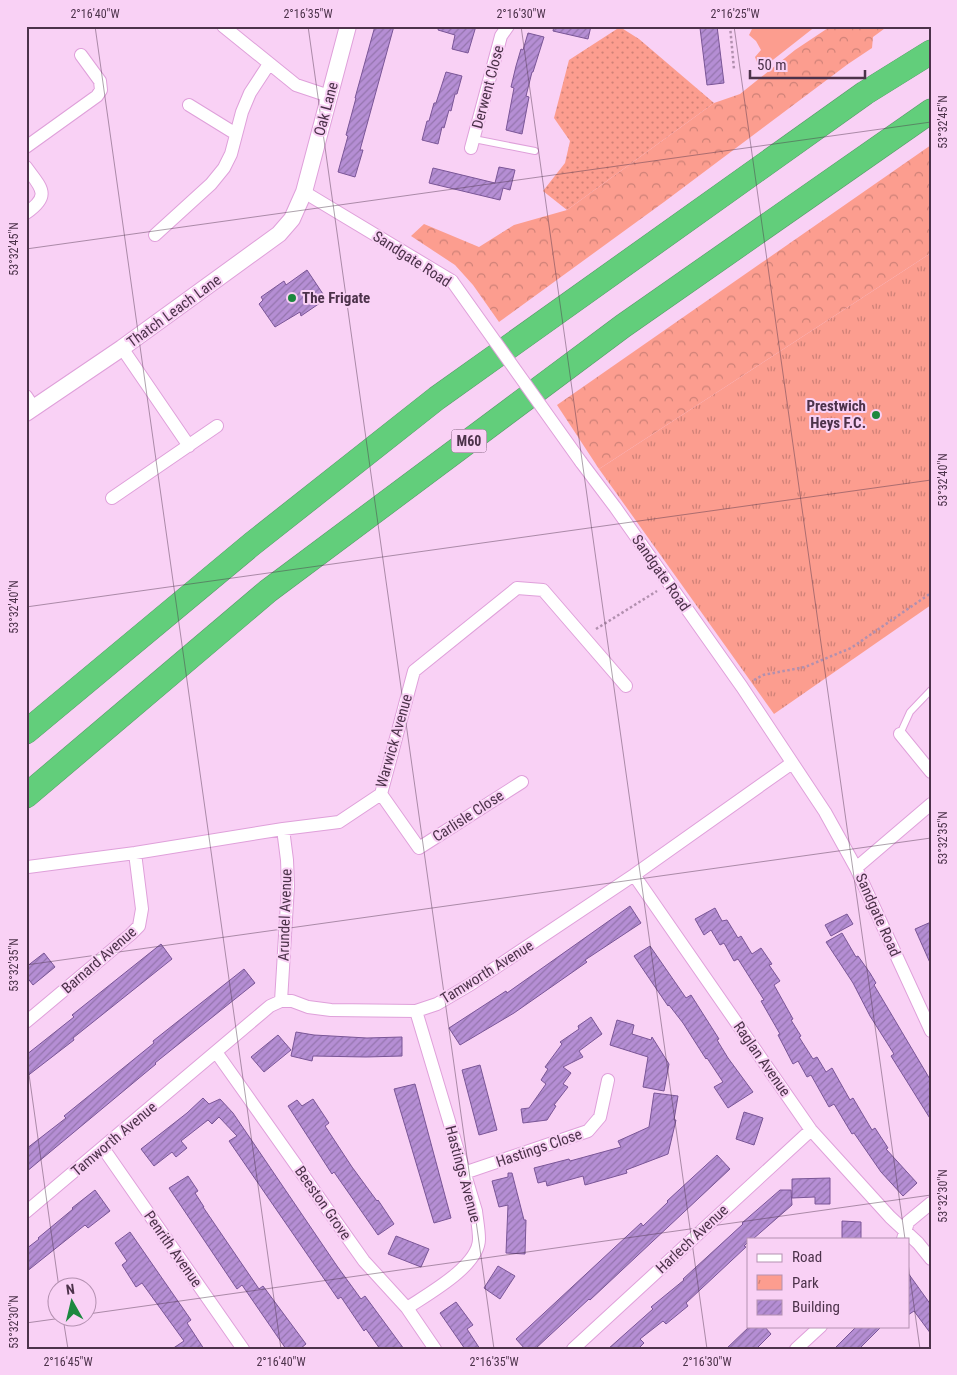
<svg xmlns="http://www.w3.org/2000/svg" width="957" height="1375" font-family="'Roboto Condensed',sans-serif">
<defs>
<pattern id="forest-crowns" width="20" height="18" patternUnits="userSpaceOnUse" patternTransform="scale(1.25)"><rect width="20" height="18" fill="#fc9d8f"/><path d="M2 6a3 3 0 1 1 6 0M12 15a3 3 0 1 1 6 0" fill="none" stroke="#ce8177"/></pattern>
<pattern id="park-tufts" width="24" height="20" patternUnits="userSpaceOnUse" patternTransform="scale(1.25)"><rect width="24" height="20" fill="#fc9d8f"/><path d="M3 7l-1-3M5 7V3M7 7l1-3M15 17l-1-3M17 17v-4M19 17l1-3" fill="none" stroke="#ce8177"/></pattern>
<pattern id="garden-dots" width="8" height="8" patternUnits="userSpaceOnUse" patternTransform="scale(1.25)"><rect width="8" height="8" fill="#fc9d8f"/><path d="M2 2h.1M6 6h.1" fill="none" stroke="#ce8177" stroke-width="1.8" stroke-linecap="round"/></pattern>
<pattern id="building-hatch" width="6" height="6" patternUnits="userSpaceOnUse" patternTransform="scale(1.25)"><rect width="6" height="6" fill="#b58ed4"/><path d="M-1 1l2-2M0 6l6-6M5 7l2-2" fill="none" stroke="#9575ae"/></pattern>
</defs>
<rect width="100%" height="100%" fill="#f9d1f5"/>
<!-- grass -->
<path fill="#fc9d8f" d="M756,26h60l-56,44 -5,-13 6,-7 -5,-9 -7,-6 3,-6z"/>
<!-- forest -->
<path fill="url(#forest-crowns)" d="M831,26h57l-15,11 -1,11 -24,16 -184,138 -165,120 -26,-37 -18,-20 -44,-29 13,-12 55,23 35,-22 53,-15 147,-107 26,-9 55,-44z
M931,145v108l-332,216 -42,-64z"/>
<!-- park -->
<path fill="url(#park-tufts)" d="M931,253v352l-157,109 -175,-245z"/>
<!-- garden -->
<path fill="url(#garden-dots)" d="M620,27l19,12 75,64 -147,107 -24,-19 22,-28 5,-22 -16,-23 15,-58z"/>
<!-- building -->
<path fill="url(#building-hatch)" stroke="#7a5597" d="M375,26h19l-34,124h3l-8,27 -17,-5 10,-36 -2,-1 10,-37h-1z
M439,26h37l-8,27 -16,-4 3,-14 -17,-5z
M554,26h37l-3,13 -35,-8z
M717,26l7,57 -17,2 -7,-57z
M528,33l16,4 -11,35h-1l-6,24 3,1 -7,37 -16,-4 8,-42 -3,-1 5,-21 5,-17 2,1z
M446,72l16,4 -5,18h-2l-4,17 -2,-1 -5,18 -2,-1 -4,17 -16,-4 5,-19h2l5,-18h2z
M499,167l16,3 -5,20 -7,-2 -3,12 -71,-17 4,-15 62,15z
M307,270l18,27 -7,3 2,3 -19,13 -1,-4 -25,15 -16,-23 4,-4 -2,-3 23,-16 2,4z
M630,906l11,17 -56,37 2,2 -73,51 -54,32 -11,-17 57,-37 1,2z
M715,908l7,13 5,-1 11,18 3,-2 11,18 9,-6 11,16 -3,1 11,16 -6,4 19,34 -2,1 10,16 -2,1 14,22 4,-2 9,15 6,-4 18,32 3,-2 19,32 3,-2 13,20 -2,1 31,34 -14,13 -22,-24 -27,-39 -2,1 -18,-30 -5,3 -18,-32 -4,2 -9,-16 -5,3 -15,-29 2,-1 -19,-33 3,-1 -26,-41 -4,2 -10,-18 -4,2 -9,-15 -7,5 -9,-16z
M847,914l6,10 -22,12 -6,-11z
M931,922v43l-16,-36z
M842,933l14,24 2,-1 12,17 6,10 -2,2 57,96v39l-40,-64 3,-2 -24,-38 -17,-33 -27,-41z
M161,944l11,15 -99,79 1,2 -48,37v-22l48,-38 -2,-2z
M650,946l36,52 5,-3 28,44 -2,1 11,18 25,34 -25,16 -14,-21 9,-5 -16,-24 -1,1 -23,-36 -14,-18 -1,1 -34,-50z
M44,953l11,14 -22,18 -7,-9v-9z
M244,969l11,14 -100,80 1,1 -130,108v-23l40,-31 -2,-2 90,-73 -1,-2z
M591,1017l11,17 -23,17 4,6 -20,10 8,6 -8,11 5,3 -14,18 2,1 -9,14 -24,3 -2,-14 8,-1 17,-24 -5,-4 7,-11 -3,-2 17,-23 -2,-2 19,-13 -1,-3z
M617,1020l17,5 -2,9 19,6 1,-3 17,27 -5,27 -21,-4 5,-30 -38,-12z
M296,1032l18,3 53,3 35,-1v19l-36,1 -53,-1 -1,5 -21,-5z
M278,1035l13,15 -27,22 -13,-15z
M480,1065l17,65 -18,5 -17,-65z
M415,1084l36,134 -17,5 -40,-134z
M654,1093l24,3 -4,24h2l-8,34 -42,16 1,3 -42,12 -2,-9 -36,10 -1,-5 -8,2 -4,-15 35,-9 1,2 51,-14 -3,-6 31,-14z
M203,1098l6,6 11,-5 13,14 104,153 24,33 4,-3 39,53h-24l-14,-20 -2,2 -23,-34 -3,2 -109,-158 8,-5 -18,-19 -7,7 -4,-4 -27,21 6,7 -11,9 -4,-5 -18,14 -13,-17 46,-36z
M313,1099l16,24 -4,3 27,41 25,34 1,-1 16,24 -16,11 -44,-63 -2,2 -44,-68 9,-6 5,6z
M744,1112l19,6 -9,27 -18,-6z
M717,1155l13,14 -140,131 -1,-1 -54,50h-10l-9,-10 125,-116 2,3 25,-24 -1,-1z
M508,1173h4l12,47h2l-1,34 -19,-1 2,-48 -9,2 -7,-26 16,-4z
M188,1176l10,15 -3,2 9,14h-1l56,82 4,-3 43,58 -6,5h-14l-44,-64 -5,4 -68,-101z
M830,1178v26h-15v-7l-23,1v-19z
M95,1190l15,21 -22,17 -3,-3 -59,47v-23l13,-10 -1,-1 35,-29 -1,-1z
M780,1190h11l1,15 -39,34h-5v3l-4,4 2,1 -60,56 2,3 -22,18 -3,-3 -23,18 4,4 -6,6h-30l45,-40 -2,-2 33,-27 -1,-1 60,-55 -1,-1z
M842,1221l19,1v17h-19z
M130,1232l61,88 -4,3 17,26h-32l12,-8 -42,-58 -6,4 -14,-22 5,-4 -12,-18z
M396,1236l33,13 -8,18 -33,-13z
M498,1266l17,10 -15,23 -16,-11z
M908,1273l23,32v29l-17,-23 -6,4z
M456,1302l17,23 -6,4 13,20h-15l-25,-36z
M750,1326h14l7,8 -15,15h-30z
M857,1326h25l-23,23h-25z"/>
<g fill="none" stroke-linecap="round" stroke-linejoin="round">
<!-- service casing -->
<g stroke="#dfa0da" stroke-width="8">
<path id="service" d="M474,139l61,12
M900,734l10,-22 21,-22"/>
</g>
<!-- minor casing -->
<g stroke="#dfa0da" stroke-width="14">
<path id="minor" d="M223,26l73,59 33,11
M189,105l47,29
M26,147l71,-51 4,-6 -1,-9 -19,-26
M471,148l30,-112 7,-10
M26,167c15,21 26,28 0,46
M304,192l148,89
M155,235l56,-51 13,-16 7,-14 11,-42 8,-19 19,-29
M122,348l67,98
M26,396l8,12
M581,462l34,45 127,180 83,125 31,56 75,163
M112,498l105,-72
M900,734l31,38
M381,794l38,54 103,-66
M28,867l107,-14 148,-24 56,-7 42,-28 33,-123 103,-83 26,2 83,96
M856,868l75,-64
M634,875l177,255 79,87 28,26 13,16
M281,1001l7,-115 -1,-26 -4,-31
M26,1022l105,-88 8,-8 3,-17 -7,-56
M216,1052l148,209 43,47 28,41
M103,1148l140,201
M464,1173l124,-42 12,-14 8,-37
M26,1212l244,-206 11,-5h11l16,6 23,3 85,1 21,-7 34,-20 163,-109 158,-112
M903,1239l5,-17 23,-19
M407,1308c21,-14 72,-42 72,-69 0,-9 -2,-19 -3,-28l-60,-200
M573,1349l238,-219
M796,1349l25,-23"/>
</g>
<!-- tertiary casing -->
<g stroke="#dfa0da" stroke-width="18">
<path id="tertiary" d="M26,413l96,-65 157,-114 13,-15 12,-27 44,-166"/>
</g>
<!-- motorway casing -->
<g stroke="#5a976a" stroke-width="25">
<path id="motorway" d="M26,732l226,-188 185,-146 428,-305 66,-41
M26,796l242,-205 355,-265 308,-215"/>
</g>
<!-- path -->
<path stroke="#b290af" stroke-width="2.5" stroke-dasharray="2.5 2.5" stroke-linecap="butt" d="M730,26l4,43
M596,629l61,-38
M754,680l9,-5 42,-8 46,-19 80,-55"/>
<!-- service -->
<use href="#service" stroke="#fff" stroke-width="6"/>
<!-- minor -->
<use href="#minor" stroke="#fff" stroke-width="12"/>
<!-- tertiary -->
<use href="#tertiary" stroke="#fff" stroke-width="16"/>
<!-- motorway -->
<use href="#motorway" stroke="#62ce7b" stroke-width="24"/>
<!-- minor-bridge casing -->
<g stroke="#dfa0da" stroke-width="14" stroke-linecap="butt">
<path id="minor-bridge" d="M452,281l129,181"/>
</g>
<!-- minor-bridge -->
<use href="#minor-bridge" stroke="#fff" stroke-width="12"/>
</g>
<!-- ticks -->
<path fill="none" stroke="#4c324a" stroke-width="1" stroke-opacity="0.45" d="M95,26l186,1323M308,26l186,1323M521,26l186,1323M734,26l171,1213M26,249l905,-127M26,607l905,-127M26,965l905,-127M26,1053l33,235M908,1263l12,86M88,1314l843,-119M63,1318l5,31M26,1323l36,-5"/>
<!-- markers -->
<g fill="#1c883f" stroke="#f9d1f5" stroke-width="2">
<circle cx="292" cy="298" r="5"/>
<circle cx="876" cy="415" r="5"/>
</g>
<g text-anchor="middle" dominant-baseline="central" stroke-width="4" stroke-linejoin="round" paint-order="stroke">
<!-- shield labels -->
<rect fill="#f9d1f5" stroke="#80627d" stroke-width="1" x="451.5" y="429.5" width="35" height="23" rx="4"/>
<g font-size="14" font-weight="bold" fill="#4c324a">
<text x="469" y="441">M60</text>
</g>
<!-- street labels -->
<g font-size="15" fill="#4c324a" stroke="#f9d1f5">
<text transform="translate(488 87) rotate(-75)">Derwent Close</text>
<text transform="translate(326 109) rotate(-75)">Oak Lane</text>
<text transform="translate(412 259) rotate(33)">Sandgate Road</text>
<text transform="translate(174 311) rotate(-36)">Thatch Leach Lane</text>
<text transform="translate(661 573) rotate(55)">Sandgate Road</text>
<text transform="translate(394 741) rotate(-74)">Warwick Avenue</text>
<text transform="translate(468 816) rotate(-33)">Carlisle Close</text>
<text transform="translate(285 915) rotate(-88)">Arundel Avenue</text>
<text transform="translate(878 915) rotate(66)">Sandgate Road</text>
<text transform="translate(99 960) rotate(-41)">Barnard Avenue</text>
<text transform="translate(487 972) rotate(-32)">Tamworth Avenue</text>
<text transform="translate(762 1059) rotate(55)">Raglan Avenue</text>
<text transform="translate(114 1139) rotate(-40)">Tamworth Avenue</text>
<text transform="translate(539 1148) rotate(-19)">Hastings Close</text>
<text transform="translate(463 1174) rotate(75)">Hastings Avenue</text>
<text transform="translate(323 1203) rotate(55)">Beeston Grove</text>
<text transform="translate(692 1239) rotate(-43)">Harlech Avenue</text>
<text transform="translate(173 1249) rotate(55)">Penrith Avenue</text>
</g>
<!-- poi labels -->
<g font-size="15" font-weight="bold" fill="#4c324a" stroke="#f9d1f5" text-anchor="start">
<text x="302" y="298">The Frigate</text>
<text x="866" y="406" text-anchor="end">Prestwich<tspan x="866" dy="17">Heys F.C.</tspan></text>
</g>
</g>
<!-- border -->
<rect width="957" height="1375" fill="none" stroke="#f9d1f5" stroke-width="55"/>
<!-- legend -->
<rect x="747" y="1238" width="162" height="90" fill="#f9d1f5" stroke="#b491b1"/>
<rect x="757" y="1254" width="25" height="8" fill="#ffffff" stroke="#b491b1"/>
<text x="792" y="1262" font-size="15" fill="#4c324a">Road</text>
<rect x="757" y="1275" width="25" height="15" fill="url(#park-tufts)" stroke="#b491b1"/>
<text x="792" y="1288" font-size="15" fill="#4c324a">Park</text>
<rect x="757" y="1300" width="25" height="15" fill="url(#building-hatch)" stroke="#b491b1"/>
<text x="792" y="1312" font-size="15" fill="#4c324a">Building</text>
<!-- north arrow -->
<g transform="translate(72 1302) rotate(352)"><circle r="24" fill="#f9d1f5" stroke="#b491b1"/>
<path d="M0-4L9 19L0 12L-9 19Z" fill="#1c883f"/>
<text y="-8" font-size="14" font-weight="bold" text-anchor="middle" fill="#4c324a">N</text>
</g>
<!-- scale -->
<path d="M750 70v8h115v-8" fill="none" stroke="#4c324a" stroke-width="2.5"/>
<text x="757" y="70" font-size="15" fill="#4c324a" stroke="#f9d1f5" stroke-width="4" paint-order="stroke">50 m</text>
<rect x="28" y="28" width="902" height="1320" fill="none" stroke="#4c324a" stroke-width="2"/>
<g font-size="12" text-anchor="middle" fill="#4c324a">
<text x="95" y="18">2°16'40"W</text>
<text x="308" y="18">2°16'35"W</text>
<text x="521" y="18">2°16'30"W</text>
<text x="735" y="18">2°16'25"W</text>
<text transform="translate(943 122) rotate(-90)" y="4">53°32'45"N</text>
<text transform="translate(14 249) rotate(-90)" y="4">53°32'45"N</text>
<text transform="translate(943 480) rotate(-90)" y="4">53°32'40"N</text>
<text transform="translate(14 607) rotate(-90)" y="4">53°32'40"N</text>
<text transform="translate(943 838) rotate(-90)" y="4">53°32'35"N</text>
<text transform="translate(14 965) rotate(-90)" y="4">53°32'35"N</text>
<text transform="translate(943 1196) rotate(-90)" y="4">53°32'30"N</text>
<text transform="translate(14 1322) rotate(-90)" y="4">53°32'30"N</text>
<text x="68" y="1366">2°16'45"W</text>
<text x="281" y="1366">2°16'40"W</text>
<text x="494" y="1366">2°16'35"W</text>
<text x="707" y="1366">2°16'30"W</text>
</g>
</svg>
